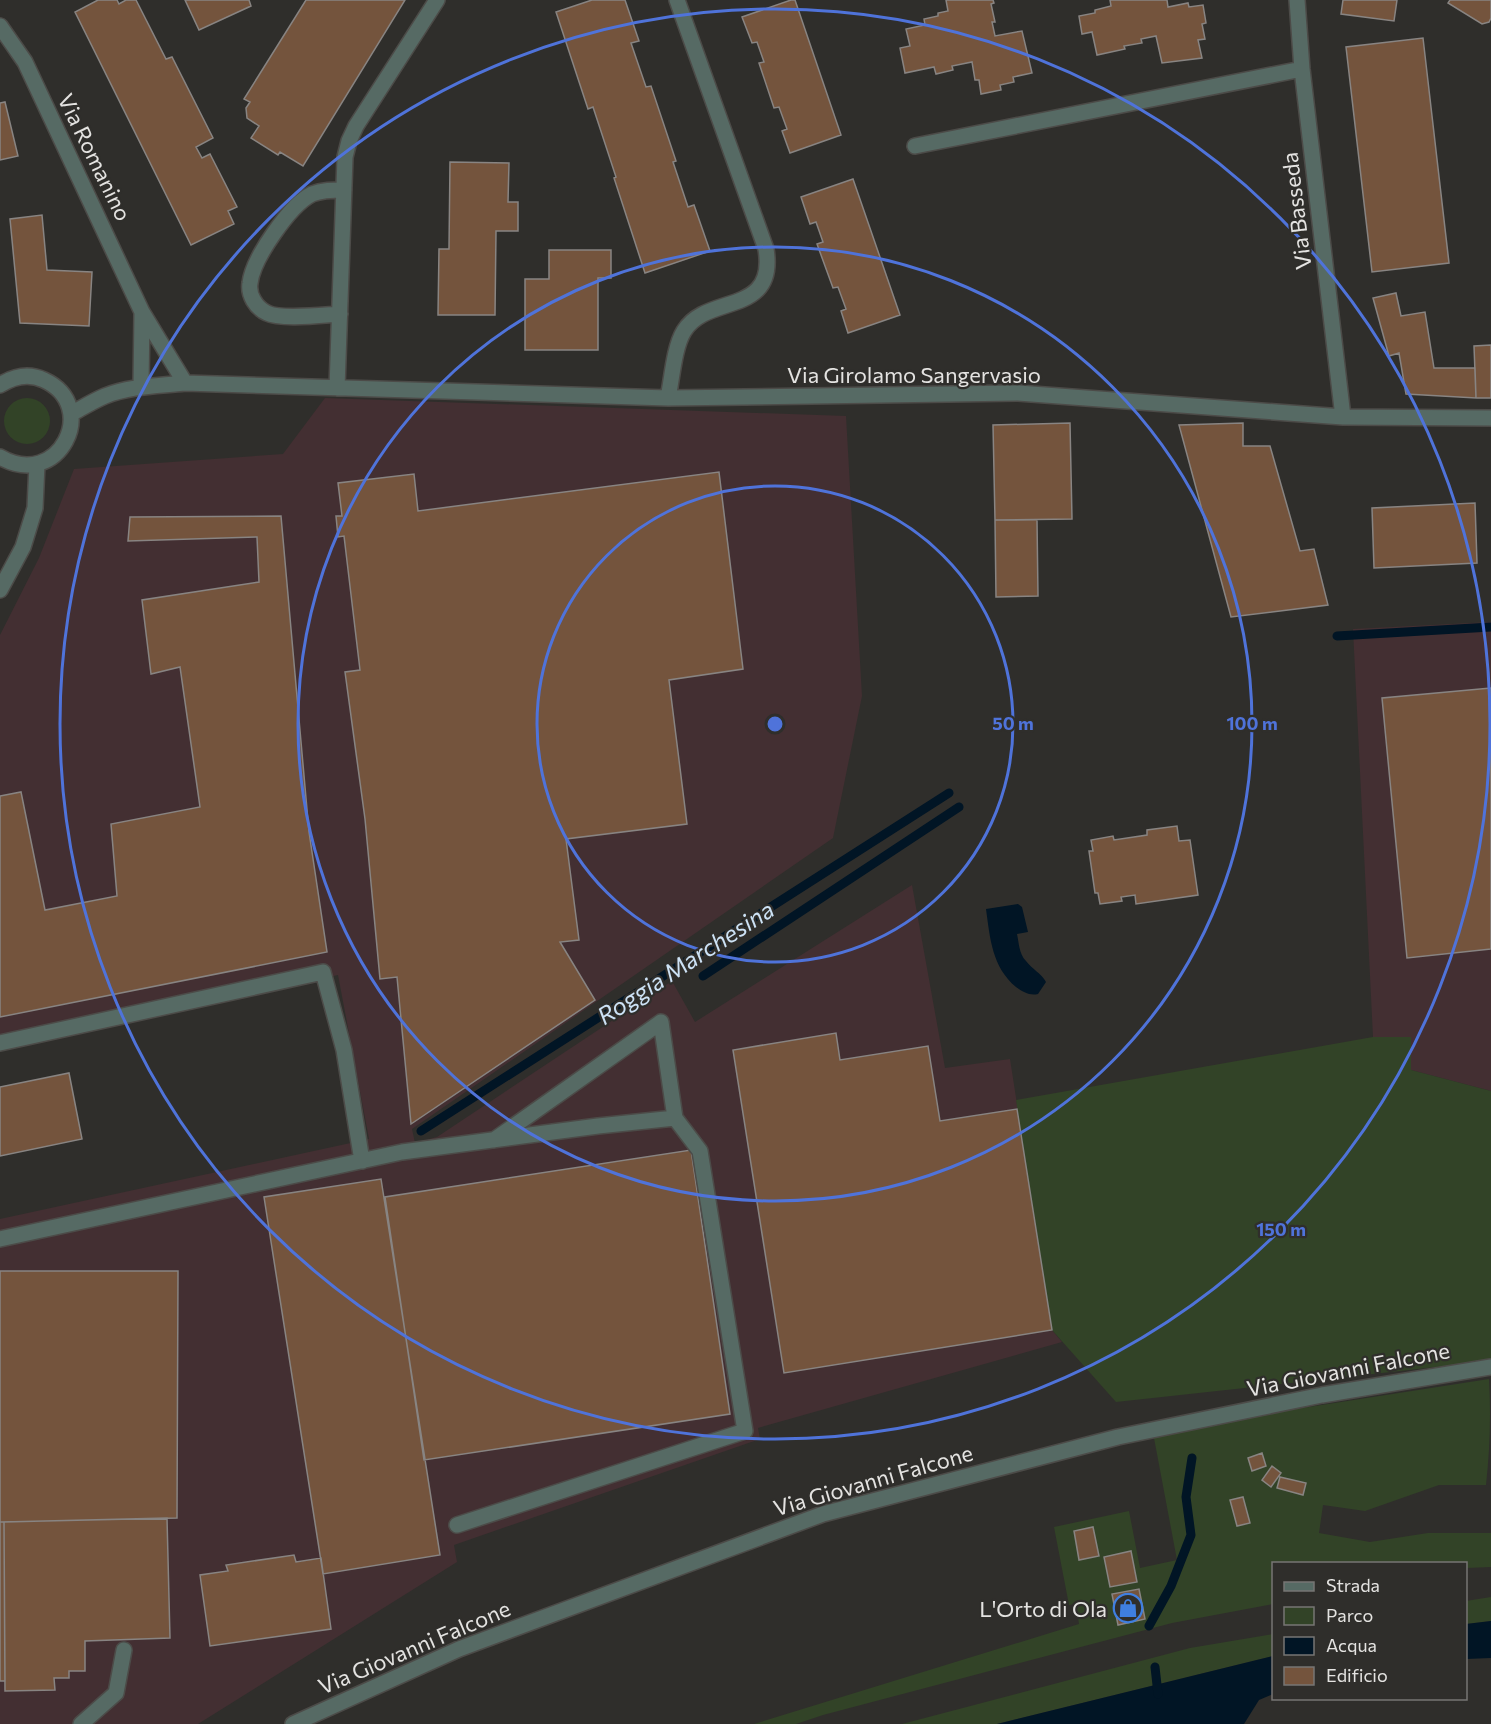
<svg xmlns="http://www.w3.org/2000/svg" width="1491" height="1724" font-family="Commissioner,sans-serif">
<rect width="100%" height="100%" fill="#2f2e2b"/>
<!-- industrial -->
<path fill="#432f32" d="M325,398l521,18 16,280 -29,142 -421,291 3,14 22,-6 235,-156 23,41 217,-137 33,183 65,-9 42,271 10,12 -304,86 2,11 -306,106 3,17 -259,162h-198v-505l369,-80 -31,-164 -338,76v-416l39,-77 35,-89 209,-15z
M1491,622v469l-80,-21v-33h-38l-20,-408z"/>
<!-- green -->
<path fill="#324327" d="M4 421a23 23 0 1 1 46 0a23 23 0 1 1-46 0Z
M1373,1037h38v33l80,21v270l-375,41 -64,-72 -36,-230z
M1489,1379c2,35 1,71 -3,106h-47l-74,26 -42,-6 -4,28 51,9 58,-9h63v34l-25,1v-4h-192l-1,40 -101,19 -349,92 -27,9h-42l325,-100 -3,-20 -7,1 -15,-78 75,-16 11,57 37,-8 -23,-122 77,-19z
M1491,1597v24l-25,3v-23z
M1273,1634v22l-276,68h-95l288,-76z"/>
<!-- water -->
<path fill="#011525" d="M1018,904l4,3 6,25 -11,2c2,9 2,20 9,27 6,8 15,12 20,21l-8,12c-8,2 -15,-2 -22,-7 -24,-20 -26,-49 -30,-78z
M1491,1621v37l-25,1v-35z
M1273,1656v38l-14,6 -15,24h-247z"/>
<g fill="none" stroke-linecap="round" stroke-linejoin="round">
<!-- stream -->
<path stroke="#011525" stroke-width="9" d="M1337,636l154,-9
M703,976l256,-169
M421,1131l528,-338
M1149,1626l22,-40 20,-51 -5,-38 6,-39
M1155,1667l3,27"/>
</g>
<!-- building -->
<path fill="#74543d" stroke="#888482" stroke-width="1.5" d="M98,0h19l2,4 7,-4h10l30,59 6,-2 41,81 -17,9 6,11 8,-4 27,53 -9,4 6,13 -43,21 -116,-233z
M185,0h64l2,6 -52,24z
M306,0h99l-102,166 -23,-14 -2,3 -27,-17 8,-12 -12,-8 -1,-10 4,-6 -6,-3z
M592,0h33l14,41 -8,2 15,44 5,-1 25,75 -3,1 15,45 6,-2 16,46 -65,22 -31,-95 2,-1 -23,-70 -5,2 -32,-97z
M791,0h4l46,135 -51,18 -8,-22 5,-2 -8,-22 -5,1 -15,-45 5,-1 -7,-20 -5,1 -10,-26z
M946,0h47l1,3 -3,1 4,18h-3l3,14 27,-5 10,42 -19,4 1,5 -14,3 1,5 -20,4 -2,-14h-4l-3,-18 -20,4 1,4 -17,4 -2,-7 -29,6 -5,-25 10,-2 -4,-17 19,-4 -1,-6 14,-3v-3l10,-2z
M1110,0h57l1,7 20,-4 1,4 14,-2 3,18 -4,1 3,15 -7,1 4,18 -40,5 -6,-27 -15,3 1,4 -18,3 1,3 -28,6 -5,-23 -10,2 -3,-18 16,-3v-3l16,-4z
M1343,0h54l-3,21 -53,-7z
M1450,0h41v18l-2,4 -7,2 -34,-21z
M1423,38l26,225 -77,9 -26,-225z
M5,102l13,54 -18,4v-57z
M450,162l59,1 -1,39h10v29h-22l-1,84h-57l1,-66h10z
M853,179l47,136 -52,18 -7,-22 5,-2 -8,-22 -5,1 -16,-44 6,-2 -7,-20 -6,2 -9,-27z
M42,215l5,55 45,2 -3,54 -69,-3 -10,-104z
M549,250h62v28h-13v72h-73v-71h24z
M1396,293l5,23 24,-4 9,56h41l1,30 -70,-4 -7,-41 -10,3 -16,-58z
M1491,345v53h-15l-2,-52z
M1070,423l2,96 -77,1 -2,-95z
M1243,423v23h27l30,105 14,-2 14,56 -97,12 -52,-192z
M719,472l24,197 -74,11 18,144 -121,15 13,101 -19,2 35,58 -184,124 -14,-147 -17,2 -15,-160 -20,-147 15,-2 -16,-134 -6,1 -2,-21h6l-4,-33 76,-9 4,37z
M1475,503l2,60 -103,5 -2,-60z
M281,516l28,316 18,120 -327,65v-221l21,-4 24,118 72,-14 -6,-72 89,-17 -20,-140 -29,7 -9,-74 117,-18 -2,-45 -129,4 2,-24z
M995,520h42l1,76 -42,1z
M1491,688v261l-84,9 -25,-260z
M1177,826l2,15 11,-1 8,55 -62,9 -1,-9 -14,2 1,4 -22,3 -2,-11h-3l-6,-42h4l-2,-11 22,-4 1,4 33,-5v-5z
M836,1033l4,27 88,-14 12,75 77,-12 35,221 -268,43 -51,-323z
M69,1073l13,66 -82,17v-69z
M691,1150l39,264 -306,46 -39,-263z
M381,1179l59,376 -117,19 -59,-377z
M0,1271h178l-1,247 -177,4z
M1262,1453l4,13 -14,5 -4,-13z
M1272,1466l9,7 -10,14 -9,-7z
M1280,1477l26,6 -3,12 -26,-7z
M1243,1497l7,26 -13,3 -7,-26z
M167,1518l3,120 -85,3v30h-16v7h-15l1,12 -50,1 -1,-169z
M0,1522h4l1,159h-5z
M1093,1527l6,29 -20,4 -5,-29z
M1131,1551l6,31 -27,5 -6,-30z
M294,1555l2,7 25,-4 10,71 -121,17 -10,-71 28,-4 -2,-6z
M1139,1589l6,30 -27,6 -6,-31z"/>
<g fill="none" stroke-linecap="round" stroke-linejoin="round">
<!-- lane casing -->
<g stroke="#4c4b48" stroke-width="18">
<path id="lane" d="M0,1043l323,-71 21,78 18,111
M0,1239l402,-87 196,-26 77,-8 -14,-96 -167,118
M457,1525l288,-94 -45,-280 -25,-33
M81,1724l35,-31 8,-43"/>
</g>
<!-- street casing -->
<g stroke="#4c4b48" stroke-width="18">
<path id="street" d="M1297,0l5,69 41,348
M0,26l25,36 117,250 43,71
M915,146l387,-77
M340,314c-17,1 -59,6 -73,-1 -11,-5 -19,-18 -17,-30 3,-25 40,-78 62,-89 10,-4 21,-4 32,-4
M0,385c14,-9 29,-12 44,-5 57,26 15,111 -44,77
M141,387l1,-75
M337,388l8,-231 4,-16 7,-15 81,-126
M668,398c4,-19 6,-51 16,-67 23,-38 93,-14 82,-82l-89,-249
M71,414c11,-6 22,-13 34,-18 25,-10 53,-10 80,-13l483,15 350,-5 325,24 148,1
M0,590l23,-43 12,-39 2,-44
M293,1724l166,-75 364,-135 295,-77 204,-42 169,-28"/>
</g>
<!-- lane -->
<use href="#lane" stroke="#566a64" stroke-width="15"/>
<!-- street -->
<use href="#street" stroke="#566a64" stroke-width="15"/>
</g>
<!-- distance rings -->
<g fill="none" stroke="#4f73da" stroke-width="3">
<circle cx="775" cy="724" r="238"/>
<circle cx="775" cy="724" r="477"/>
<circle cx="775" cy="724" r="715"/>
</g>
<!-- icons -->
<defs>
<g id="shop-ring" transform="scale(1.5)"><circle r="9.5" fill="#2f2e2b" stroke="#3f7fe0" stroke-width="1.5"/><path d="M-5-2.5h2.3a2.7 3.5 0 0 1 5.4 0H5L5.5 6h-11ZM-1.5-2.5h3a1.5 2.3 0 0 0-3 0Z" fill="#3f7fe0"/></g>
</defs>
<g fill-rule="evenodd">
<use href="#shop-ring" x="1128" y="1608"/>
</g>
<g text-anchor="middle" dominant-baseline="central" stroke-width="4.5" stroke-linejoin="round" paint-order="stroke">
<!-- street labels -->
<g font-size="22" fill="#e4e3e1" stroke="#2f2e2b">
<text transform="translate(95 157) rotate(64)">Via Romanino</text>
<text transform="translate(1296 211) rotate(-97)">Via Basseda</text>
<text x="914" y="374">Via Girolamo Sangervasio</text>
<text transform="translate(1348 1369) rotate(-11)">Via Giovanni Falcone</text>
<text transform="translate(873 1480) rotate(-16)">Via Giovanni Falcone</text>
<text transform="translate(414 1647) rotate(-23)">Via Giovanni Falcone</text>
</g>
<!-- poi labels -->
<g font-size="22" fill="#e4e3e1" stroke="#2f2e2b" text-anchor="end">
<text x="1107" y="1608">L'Orto di Ola</text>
</g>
<!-- water labels -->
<g font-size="24" font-style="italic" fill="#cde2f5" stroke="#2f2e2b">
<text transform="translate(685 962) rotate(-33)">Roggia Marchesina</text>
</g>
</g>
<circle cx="775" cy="724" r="9" fill="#4f73da" stroke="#2f2e2b" stroke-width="3"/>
<g font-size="18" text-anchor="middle" font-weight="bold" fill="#4f73da" stroke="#2f2e2b" stroke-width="4.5" stroke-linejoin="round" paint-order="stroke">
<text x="1013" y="730">50 m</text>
<text x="1252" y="730">100 m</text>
<text x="1281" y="1236">150 m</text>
</g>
<!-- legend -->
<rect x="1272" y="1562" width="195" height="138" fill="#2f2e2b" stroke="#777674" stroke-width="1.5"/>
<rect x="1284" y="1582" width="30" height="9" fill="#566a64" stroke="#777674" stroke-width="1.5"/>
<text x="1326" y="1592" font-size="18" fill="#e4e3e1">Strada</text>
<rect x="1284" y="1607" width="30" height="18" fill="#324327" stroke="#777674" stroke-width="1.5"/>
<text x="1326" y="1622" font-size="18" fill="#e4e3e1">Parco</text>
<rect x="1284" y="1637" width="30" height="18" fill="#011525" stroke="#777674" stroke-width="1.5"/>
<text x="1326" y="1652" font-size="18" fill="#e4e3e1">Acqua</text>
<rect x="1284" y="1667" width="30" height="18" fill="#74543d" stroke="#777674" stroke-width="1.5"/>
<text x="1326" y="1682" font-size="18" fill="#e4e3e1">Edificio</text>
</svg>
